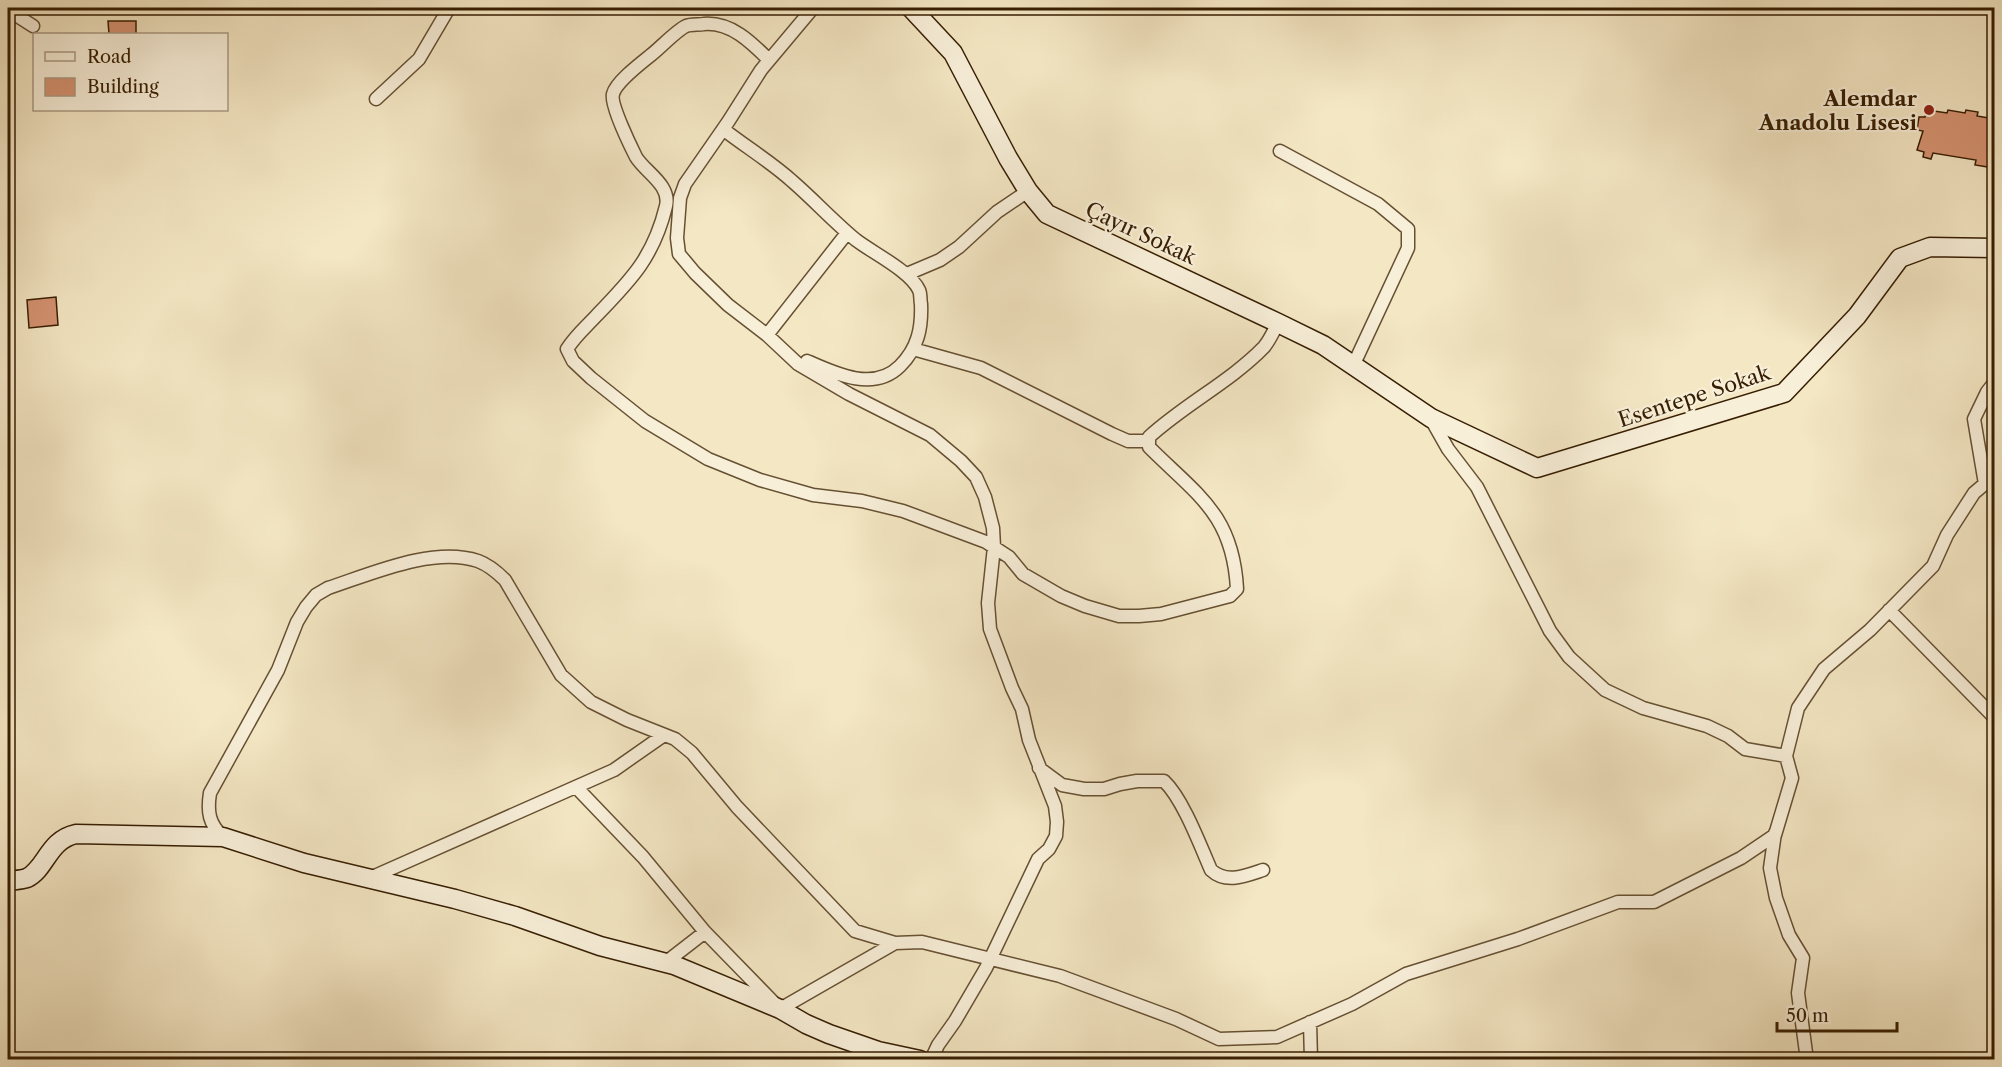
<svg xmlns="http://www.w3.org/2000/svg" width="2002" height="1067" font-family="'Libre Caslon Text',serif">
<rect width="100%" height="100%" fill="#f4e7c4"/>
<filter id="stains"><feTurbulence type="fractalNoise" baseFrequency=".00333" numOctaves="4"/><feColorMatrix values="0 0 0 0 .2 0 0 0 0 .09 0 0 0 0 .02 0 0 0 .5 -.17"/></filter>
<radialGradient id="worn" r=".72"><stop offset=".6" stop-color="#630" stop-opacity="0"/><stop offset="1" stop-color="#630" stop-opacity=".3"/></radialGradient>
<!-- building -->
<path fill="#d69372" stroke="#371e02" stroke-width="1.5" d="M99,8h43v3l-43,-2z
M108,21h28v13h-27z
M1927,110l20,3 1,-3 17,3 1,-3 12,2 -1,4 17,3v49l-19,-3 1,-5 -43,-7 -2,6 -8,-2 1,-5 -7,-2 6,-19 -6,-1 2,-13h6z
M56,297l2,28 -29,3 -2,-28z"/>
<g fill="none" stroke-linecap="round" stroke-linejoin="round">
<!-- street casing -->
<g stroke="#665032" stroke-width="15">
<path id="street" d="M813,8l-52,62 -33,52 -43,62 -5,14 -3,40 2,16 16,19 33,32 39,30 31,29 51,30 81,41 31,26 15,16 9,20 8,31 1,19 -6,56 2,26 22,59 10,21 7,31 26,66 2,16 -1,14 -7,13 -11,10 -52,109 -31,53 -17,24 -7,15
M8,10l25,16
M769,60c-18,-18 -38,-38 -65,-36 -5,1 -13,0 -18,2 -9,4 -26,22 -35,29 -10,8 -35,27 -38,39 -3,10 18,53 23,63 9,15 35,28 30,49 -12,50 -34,73 -69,109 -11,12 -21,20 -30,34l6,12 18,17 54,43 63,38 52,21 53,15 49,6 41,10 83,31 23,15 14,17 38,22 24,10 34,10h20l22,-2 69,-18 7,-7c-4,-75 -40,-94 -88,-142v-10c36,-33 81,-55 115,-90 6,-7 10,-17 14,-24
M376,99l43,-40 30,-51
M723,129c23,18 48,33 69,52 22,19 41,40 64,59 17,13 54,31 63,50 2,4 1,10 2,14 1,24 -3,44 -21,62 -26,26 -64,8 -93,-5
M1280,151l98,53 30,25v19l-55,118
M907,274l33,-14 19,-13 38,-35 31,-21
M767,335l80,-102
M913,349l68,19 131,66 16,7h21
M1985,484l-11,-65 13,-27 7,-9
M1889,610l105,107
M1786,756l12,-48 26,-39 46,-39 63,-64 14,-31 27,-42 20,-17
M1039,768l23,17 22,4h20l16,-5 17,-3h27c19,18 36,64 47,89 15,14 34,6 52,0
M576,787l67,70 62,75 75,77 115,-66
M1775,833l-5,35 6,30 13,37 14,23 -5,35 9,67
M223,837c-14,-13 -16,-25 -13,-44l68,-123 19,-48 9,-15 10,-12 12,-7c43,-14 105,-42 150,-27 11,4 19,11 27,19l56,95 30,27 36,18 48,19 17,14 45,54 118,124 40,12 27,-1 138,34 116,43 43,20 58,-2 75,-33 54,-30 112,-35 100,-37h36l87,-44 34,-23 17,-57 -6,-22 -41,-7 -17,-13 -21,-10 -64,-18 -38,-18 -36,-33 -19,-26 -73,-144 -29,-38 -17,-30
M370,878l244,-108 50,-35
M665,963l40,-31
M1310,1022l1,38"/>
</g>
<!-- secondary casing -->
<g stroke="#371e02" stroke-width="21">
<path id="secondary" d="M911,8l42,45 55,105 20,33 19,23 231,109 45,22 108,73 106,50 247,-75 73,-77 43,-58 30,-11 64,1
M8,881c6,-1 13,-1 19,-3 19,-9 21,-38 49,-44l147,3 81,26 151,36 60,17 85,30 74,19 106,44 26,15 23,10 49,17 42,9"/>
</g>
<!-- street -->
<use href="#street" stroke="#f8efd9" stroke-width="12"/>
<!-- secondary -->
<use href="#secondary" stroke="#f8efd9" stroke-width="18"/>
</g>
<!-- markers -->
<circle fill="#8f2418" stroke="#f8efd9" stroke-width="2" cx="1929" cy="110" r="6"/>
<g text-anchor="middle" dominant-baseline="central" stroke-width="4.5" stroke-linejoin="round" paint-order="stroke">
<!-- poi labels -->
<g font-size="21" font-weight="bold" fill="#371e02" stroke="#f8efd9" text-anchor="end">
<text x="1917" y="98">Alemdar<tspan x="1917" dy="24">Anadolu Lisesi</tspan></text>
</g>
<!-- street labels -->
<g font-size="21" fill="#371e02" stroke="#f8efd9">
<text transform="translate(1141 233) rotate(25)">Çayır Sokak</text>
<text transform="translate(1694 396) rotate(-18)">Esentepe Sokak</text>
</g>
</g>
<!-- margin -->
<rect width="2002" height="1067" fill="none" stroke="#f4e7c4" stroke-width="30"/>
<rect x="9" y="9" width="1984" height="1049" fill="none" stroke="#371e02" stroke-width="3"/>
<rect x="15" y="15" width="1972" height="1037" fill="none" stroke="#371e02" stroke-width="1.5"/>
<!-- legend -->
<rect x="33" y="33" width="195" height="78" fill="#f8efd9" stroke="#ab9b83" stroke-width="1.5"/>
<rect x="45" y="52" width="30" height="9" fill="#f8efd9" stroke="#ab9b83" stroke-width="1.5"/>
<text x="87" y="63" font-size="18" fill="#371e02">Road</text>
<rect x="45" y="78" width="30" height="18" fill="#d69372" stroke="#ab9b83" stroke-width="1.5"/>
<text x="87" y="93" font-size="18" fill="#371e02">Building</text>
<!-- scale -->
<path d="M1777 1022v9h120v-9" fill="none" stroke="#371e02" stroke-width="3"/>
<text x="1786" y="1022" font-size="18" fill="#371e02" stroke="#f8efd9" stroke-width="4.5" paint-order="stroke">50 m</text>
<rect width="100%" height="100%" filter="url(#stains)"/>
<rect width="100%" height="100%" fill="url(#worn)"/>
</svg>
